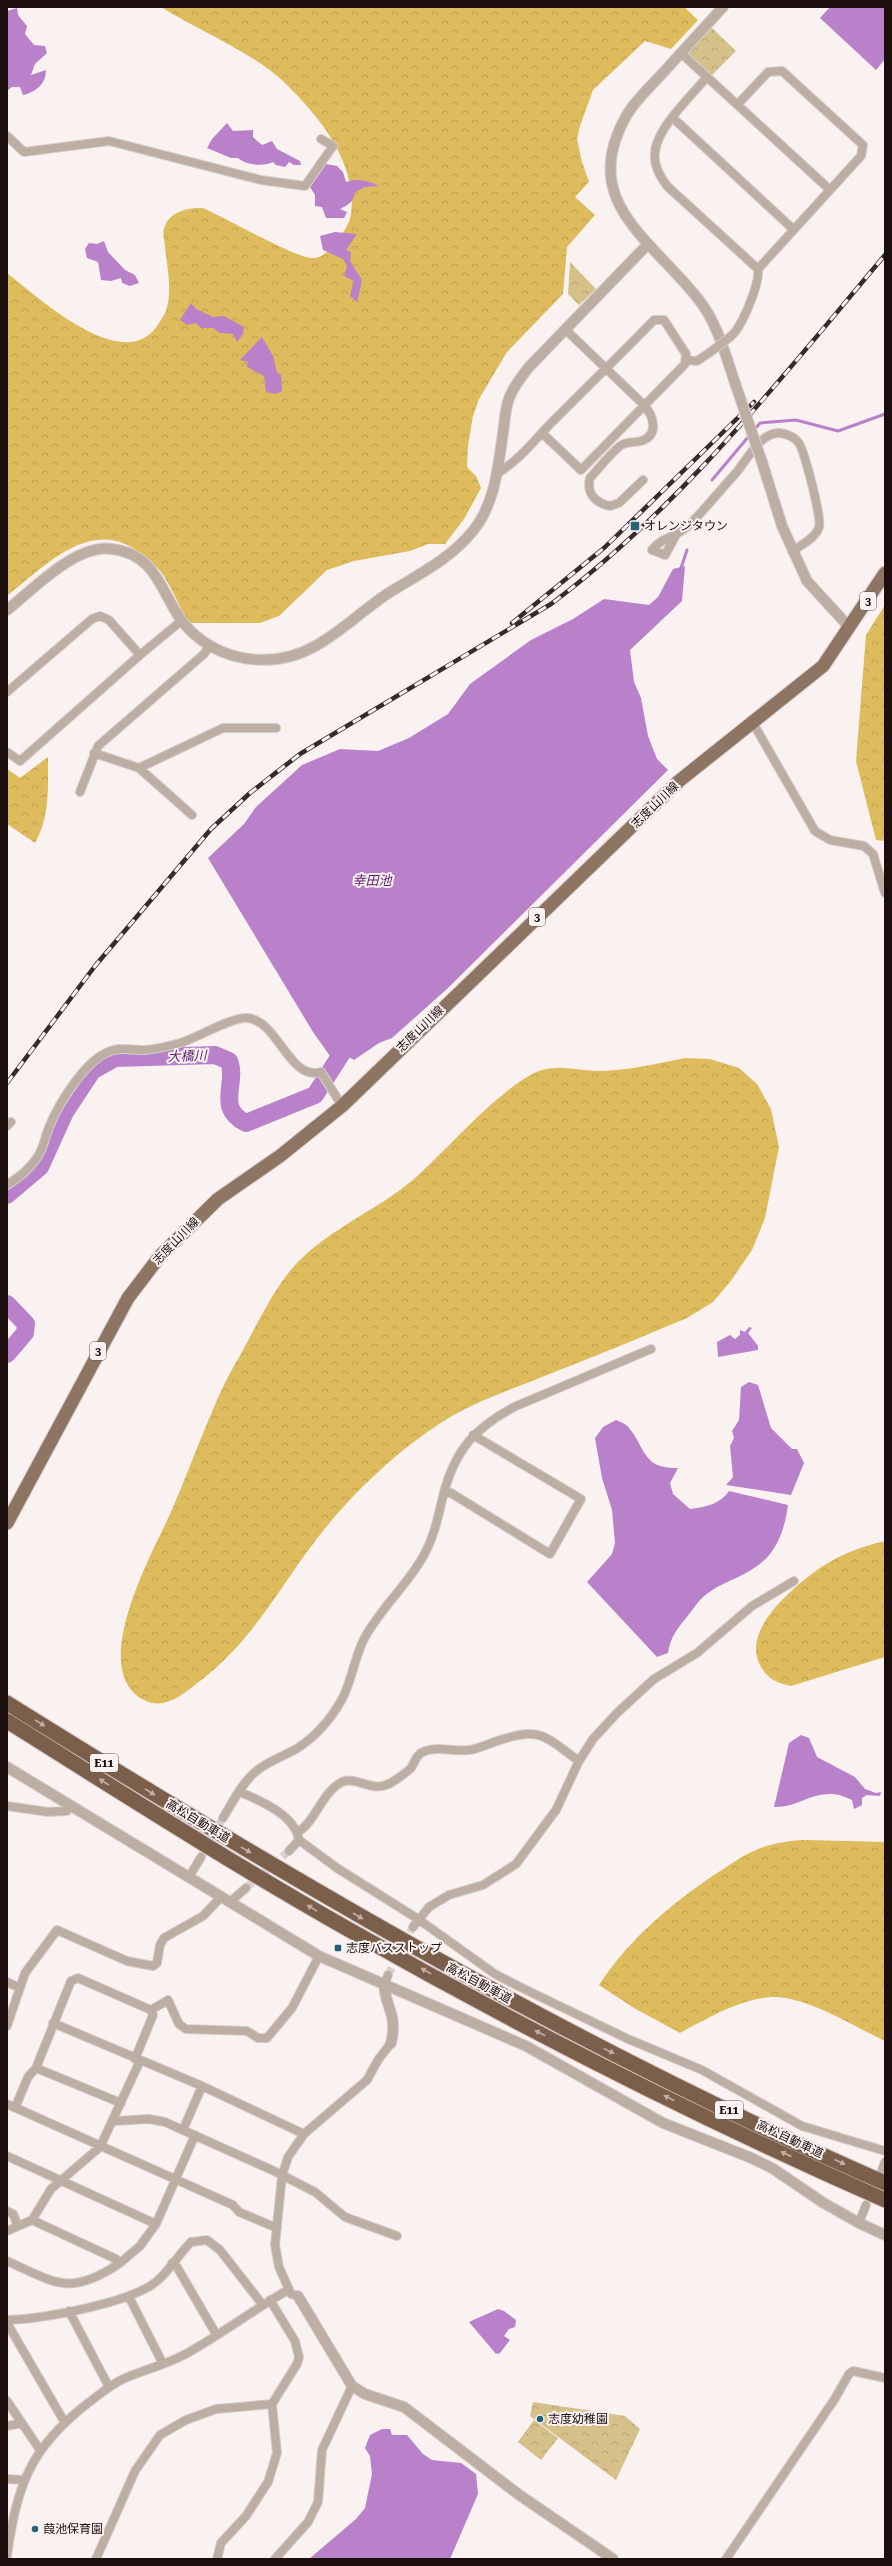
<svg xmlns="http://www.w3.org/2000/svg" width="892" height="2566" font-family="'Roboto Serif','Noto Sans JP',serif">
<defs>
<pattern id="forest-crowns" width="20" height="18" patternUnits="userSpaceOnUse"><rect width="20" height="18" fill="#debb5c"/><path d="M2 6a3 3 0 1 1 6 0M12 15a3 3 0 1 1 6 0" fill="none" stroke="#bea04f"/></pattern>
<pattern id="park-crowns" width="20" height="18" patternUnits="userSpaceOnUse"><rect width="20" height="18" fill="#d5c089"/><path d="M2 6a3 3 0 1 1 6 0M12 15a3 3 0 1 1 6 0" fill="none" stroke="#b6a475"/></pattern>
</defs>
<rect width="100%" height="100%" fill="#faf1f1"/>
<!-- forest -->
<path fill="url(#forest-crowns)" d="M161,7h523l14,13 -27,29 -26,-8 -52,49 -13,36 -3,13 5,23 7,20 -14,15 20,18 -28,32 -4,47 -56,58 -28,47 -6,17 -5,29 -1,22 9,9 5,12 -17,31 -19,25h-17l-18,7 -56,10 -27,9 -48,46 -19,7h-72c-9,-17 -16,-36 -27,-51 -4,-6 -11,-10 -16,-15 -50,-45 -98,7 -138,39v-323c31,24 119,106 152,50 3,-5 7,-10 8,-16 5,-19 0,-41 -2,-60 0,-5 -3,-13 -1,-18 4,-17 24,-22 39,-21 21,9 94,51 110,50 11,0 20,-12 26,-20 5,-7 11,-15 12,-24 7,-49 -31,-97 -64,-129 -32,-32 -86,-53 -126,-78z
M885,605v236l-9,-1 -20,-79 10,-126z
M48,757c0,31 2,59 -13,86l-28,-19v-55l13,9z
M685,1058l25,1 29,9 18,16 14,25 8,38 -14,71 -13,32 -22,32 -17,20 -26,16c-48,20 -96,40 -145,59 -30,12 -62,23 -90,39 -50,30 -97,74 -133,120 -42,54 -63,101 -119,145 -17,13 -36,31 -58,18 -54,-32 10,-145 29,-187 16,-37 30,-76 47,-114 9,-22 23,-43 34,-65 13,-24 25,-48 44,-69 34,-36 82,-54 119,-86 33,-29 85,-91 124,-107 19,-7 38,-1 57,0 30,0 60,-7 89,-13z
M885,1541v116l-94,29c-16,-3 -25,-8 -32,-23 -15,-33 30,-72 54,-90 19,-15 48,-27 72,-32z
M804,1840l81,2v199c-30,-14 -80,-46 -114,-44 -33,3 -63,21 -91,36l-46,-25 -35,-23c31,-47 72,-81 118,-112 13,-8 26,-18 39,-23 16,-7 31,-9 48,-10z"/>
<!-- park -->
<path fill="url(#park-crowns)" d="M711,27l25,24 -24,24 -25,-22z
M570,262l26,27 -17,16 -11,-11z
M533,2402l92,14 15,13 -24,51 -86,-64z
M534,2420l24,18 -17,22 -23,-18z"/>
<!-- water -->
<path fill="#b881ca" d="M830,7h55v52l-9,11 -56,-52z
M17,8l1,7 9,11 -2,8 9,11 11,1 2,7 -12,11 -4,11 15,-5c0,14 -10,22 -23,25l-3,-8h-8l-5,4v-80z
M227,123l6,8 20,-1v7l9,8 10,-4 5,8 23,12 1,4h-7l-5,-3 -4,5 -9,-2 -3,-3c-9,5 -28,3 -35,-4h-7l-24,-10 5,-9z
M326,164l11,2 6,6 3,10c11,-4 22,-2 33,4l-14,1 -10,5c-1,10 -7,13 -15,17l7,3 -3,6h-18l-4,-11 -7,-1v-11l-5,-8z
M335,232l22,2 -11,16 5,2 -1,9 12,19 -5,22 -7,-6 4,-15 -10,-5 3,-10 -4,-7 -20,-9 -3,-14z
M104,241l4,11 17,18 10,5 4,8 -9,3 -8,-3 -1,-5 -10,3 -10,-1 -3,-18 -11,-4 -2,-9 4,-6 8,1z
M191,303l5,6 17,8 11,-1 20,11 -1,7 -6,8 -4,-8 -13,-1 -7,-5h-12l-5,-5 -9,2 -7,-5z
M262,337l11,19 4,16 4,3 1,16 -7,3 -9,-2 -2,-16 -17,-9 1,-5 -8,-2z
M685,566l-3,35 -52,49 4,32 7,16 7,38 9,23 11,11 -221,219 -55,49 -13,5 -25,17 -7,-4 -12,7 -22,-31 -105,-174 36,-34 12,-17 46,-42 38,-16 38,2 31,-13 39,-24 22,-30 61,-44 42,-21 31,-20 45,6 9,-8 15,-28z
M749,1327l3,1 -4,5 10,13v4l-40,7 -1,-15 13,-7 5,4 5,-4v-5l5,2z
M749,1382l9,3 13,43 21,21h5l7,14 -13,32 -65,-10 7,-8 -3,-31 4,-8 -2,-7 7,-11 2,-33z
M616,1420c4,2 11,4 13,8 17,20 13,41 49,40l-8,15 3,11 17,15c16,-2 30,-5 39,-18l59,14c-3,23 -11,48 -31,61 -17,13 -40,17 -56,33 -5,5 -10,13 -15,19 -9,11 -16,20 -18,35l-11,4 -70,-75 25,-28 3,-11 -3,-33 -10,-32 -7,-40 8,-11z
M801,1735l8,3 8,19 38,20 10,12 11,4 5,-1 -1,4 -13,-1 -5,3v7l-8,4 -2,-9c-34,-17 -49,8 -78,7l15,-64z
M498,2309l6,2 12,9 -1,7 -6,2 -5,7 6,4 -10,13 -4,1 -27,-32z
M382,2429h8l2,6h15l16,19 9,6 29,3 15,11 2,20 -28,65h-141l47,-40 9,-11 7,-34 -2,-18 -5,-8 5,-13z"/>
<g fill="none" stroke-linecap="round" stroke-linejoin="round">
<!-- stream -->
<path stroke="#b881ca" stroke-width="3" d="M712,480l48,-57 36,-3 42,11 47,-17
M680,571l7,-21"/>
<!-- river -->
<path stroke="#b881ca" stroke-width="18" d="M7,1195l33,-28 25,-55 27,-41 23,-13 100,-3 14,6c9,22 -14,47 17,62l69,-28 34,-53
M7,1304l19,20 -1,9 -18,21"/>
<!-- minor-tunnel -->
<path stroke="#d9cfcf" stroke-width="8" stroke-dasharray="8 4" stroke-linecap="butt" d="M201,1857l22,-39
M246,1888l43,-37
M388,1975l25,-48"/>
<!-- minor casing -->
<g stroke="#d7cdcd" stroke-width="10">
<path id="minor" d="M681,53l26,24
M738,104l30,-32 14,-1 81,74 -2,11 -103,113
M673,118l120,111
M7,136l17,16 85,-11 152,39 44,6 28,-40 -12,-7
M566,330l78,75c9,10 16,30 -3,36 -6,2 -15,0 -21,5 -11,9 -20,21 -30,32 -4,16 6,25 20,28l9,-3 24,-23
M730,337c12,-9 30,-54 28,-68l-91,-83c-7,-10 -14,-21 -12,-34 2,-24 36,-56 52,-75l122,112
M687,360l10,1 12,-8
M498,473c20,-12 37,-33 53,-50 34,-34 69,-68 103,-103h10l22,34 -1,10 -104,106 -39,-37
M676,535l-11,20 -13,-5c8,-12 24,-13 35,-23 17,-16 33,-37 49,-54 11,-13 24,-41 44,-40 7,1 13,3 18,9 6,6 24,77 21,85 -3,11 -19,19 -27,24
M7,692l85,-73 8,-3 9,4 31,35 41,-34
M753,723l62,108 15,9 34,6 9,8 12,39
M7,752l13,9 120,-106
M94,753l45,15 84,-40h53
M139,768l53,47
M80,792l18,-46 106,-92 6,-9
M7,1126l4,-4
M7,1185c12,-8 23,-16 31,-29 6,-9 7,-20 12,-31 9,-22 34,-62 56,-72 13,-7 25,-3 39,-3 11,-1 24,-4 35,-7 17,-5 53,-27 68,-25 31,4 41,63 73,54l21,34
M444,1492l7,1 99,61 31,-55 -108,-64
M240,1792c21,9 55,23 59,48l38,28 81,51 77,55 25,13 108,52 74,31 100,56 83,25
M7,1806l41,6 19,-1 3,-6
M223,1818c9,-15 18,-33 31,-45 12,-11 28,-16 42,-24 18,-11 34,-29 45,-48 11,-19 13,-43 23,-62 17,-32 45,-55 61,-86 10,-19 14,-40 19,-61 12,-43 31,-64 70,-85l137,-58
M298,1832c18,-11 24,-40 44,-50 13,-6 28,9 44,3 6,-2 20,-12 25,-17 4,-5 3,-10 10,-15 13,-8 32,-1 48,-3 9,-1 19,-6 28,-9 44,-15 47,-5 82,20
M289,1851l10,-11
M189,1877l12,-20
M230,1902l16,-14
M413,1927l16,-20 20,-12 34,-10 33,-21 40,-54 23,-49 14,-22 24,-26 37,-34 43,-26 55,-47 42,-25
M7,1982l13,6
M384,1985l4,-10
M151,2010l17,-10 11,24 7,5 61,2 11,7h9l25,-30 27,-52
M53,2023l149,63 102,48
M7,2026l18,-53 32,-43 70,31 26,5 4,-3 3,-18 4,-7 39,-22 18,-19
M135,2059l18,-44 -2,-5
M121,2103l-85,-35 35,-87 7,-3 73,32
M7,2104l226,101 6,7 38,16
M15,2108l13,-31 8,-9
M114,2121l35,-2 16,3 109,49 41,21 30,25 52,19
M183,2130l19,-44
M7,2156l149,68
M882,2170l3,-8
M7,2211l6,3 5,12
M859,2223l7,-18
M7,2231l25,-11 19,-31 49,-42 40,-86
M7,2261c49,22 63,36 113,2l-4,-4 -84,-39
M120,2263l20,-17 16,-22 39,-89
M172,2263l5,4 39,67
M298,2296l-7,-2 -12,-27 -4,-22 7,-69 6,-19 16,-23 63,-54 11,-20 13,-17
M129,2297l34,67
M69,2311l40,76
M7,2320c35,-1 124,-17 150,-39 13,-11 22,-27 34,-39l16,-2 13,10 42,54
M7,2323l58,100
M7,2401l33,49
M7,2426l15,-3
M7,2479l16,1
M7,2556c10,-71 23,-108 81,-153 11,-8 22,-18 35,-24 22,-10 47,-15 68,-28 33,-19 64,-42 97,-61
M96,2559l39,-88 25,-36 26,-15 30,-11 56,-5
M217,2559l4,-16 25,-27 22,-34 9,-29 -5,-49 25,-40 2,-7 -4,-16 -25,-41
M275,2559l33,-37 10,-20 4,-52 30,-64
M726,2559l108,-159 15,-26 4,-3 32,7"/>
</g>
<!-- tertiary casing -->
<g stroke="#d7cdcd" stroke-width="12">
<path id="tertiary" d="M723,7c-21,23 -42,46 -63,69 -11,12 -24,24 -32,37 -52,88 23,125 71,187 19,24 27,57 37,86
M762,462l20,64 25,55 43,47
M7,610c27,-21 68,-66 105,-61 52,6 49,57 82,85 34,30 84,34 123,11 25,-14 46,-35 70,-51 30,-19 62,-34 85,-62 23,-27 26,-65 31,-99 2,-13 2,-26 7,-37 4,-10 12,-20 19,-29l119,-123
M7,1767l312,189 207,90 137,77 86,34 23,11 50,34 37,21 26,12
M384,1985c2,24 14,30 7,58
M298,2296l54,90 13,8 39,13 114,87 95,65"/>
</g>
<!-- primary casing -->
<g stroke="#d7cdcd" stroke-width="15">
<path id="primary" d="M7,1523l121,-225 32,-42 58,-57 62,-43 62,-50 337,-325 144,-115 62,-93"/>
</g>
<!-- motorway casing -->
<g stroke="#d7cdcd" stroke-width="17">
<path id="motorway" d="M7,1703c283,177 571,346 878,480
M7,1721c112,70 224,142 339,207 174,99 355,191 539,272"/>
</g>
<!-- minor -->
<use href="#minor" stroke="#bdaea4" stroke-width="8"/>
<!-- tertiary -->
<use href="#tertiary" stroke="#bdaea4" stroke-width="10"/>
<!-- primary -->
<use href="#primary" stroke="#8e7462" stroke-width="13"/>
<!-- motorway -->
<use href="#motorway" stroke="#7c5f4b" stroke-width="15"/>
<!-- rail casing -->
<g stroke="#382a2a" stroke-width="4.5">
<path id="rail" d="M512,623l92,-75 150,-146
M7,1083l88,-117 116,-137 39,-36 50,-39 251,-150c130,-97 230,-226 334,-349"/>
</g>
<!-- rail -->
<use href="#rail" stroke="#faf1f1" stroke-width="3" stroke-dasharray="9" stroke-linecap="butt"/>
<!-- minor-bridge casing -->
<g stroke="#d7cdcd" stroke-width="10" stroke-linecap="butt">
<path id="minor-bridge" d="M709,353l21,-16"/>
</g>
<!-- tertiary-bridge casing -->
<g stroke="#d7cdcd" stroke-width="12" stroke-linecap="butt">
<path id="tertiary-bridge" d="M736,386l26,76"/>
</g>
<!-- minor-bridge -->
<use href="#minor-bridge" stroke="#bdaea4" stroke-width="8"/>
<!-- tertiary-bridge -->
<use href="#tertiary-bridge" stroke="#bdaea4" stroke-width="10"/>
</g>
<!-- one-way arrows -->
<defs><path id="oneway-solid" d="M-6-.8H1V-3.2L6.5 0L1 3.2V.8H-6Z"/></defs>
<g fill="#c1afa6">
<use href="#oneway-solid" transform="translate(40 1723) rotate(32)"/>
<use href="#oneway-solid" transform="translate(104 1782) rotate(-148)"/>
<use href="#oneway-solid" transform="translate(150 1792) rotate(32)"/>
<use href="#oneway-solid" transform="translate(246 1850) rotate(30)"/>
<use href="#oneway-solid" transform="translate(312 1908) rotate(-149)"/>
<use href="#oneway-solid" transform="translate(358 1916) rotate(30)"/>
<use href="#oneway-solid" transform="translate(426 1971) rotate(-151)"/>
<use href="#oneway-solid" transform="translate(540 2033) rotate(-152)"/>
<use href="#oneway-solid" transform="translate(609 2051) rotate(26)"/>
<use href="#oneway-solid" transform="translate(669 2098) rotate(-153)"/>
<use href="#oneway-solid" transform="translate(786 2154) rotate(-155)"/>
<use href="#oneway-solid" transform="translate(840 2162) rotate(25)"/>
</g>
<!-- markers -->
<g fill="#1f6375" stroke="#faf1f1" stroke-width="1.5">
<rect x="630" y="521" width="10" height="10" rx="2"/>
<rect x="334" y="1944" width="8" height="8" rx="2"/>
<circle cx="540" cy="2419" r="4"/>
<circle cx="35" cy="2529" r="4"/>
</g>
<g text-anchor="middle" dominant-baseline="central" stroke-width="4" stroke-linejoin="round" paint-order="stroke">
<!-- shield labels -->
<g fill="#faf1f1" stroke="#5f5252" stroke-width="1">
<rect x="860" y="592" width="16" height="18" rx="3"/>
<rect x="529" y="908" width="16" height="18" rx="3"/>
<rect x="90" y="1342" width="16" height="18" rx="3"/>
<rect x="90" y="1754" width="28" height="18" rx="3"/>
<rect x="715" y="2101" width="28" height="18" rx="3"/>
</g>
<g font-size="11" font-weight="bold" fill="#1d0e0e">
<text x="868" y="601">3</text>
<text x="537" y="917">3</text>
<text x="98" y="1351">3</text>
<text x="104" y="1763">E11</text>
<text x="729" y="2110">E11</text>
</g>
<!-- poi labels -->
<g font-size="12" fill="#1d0e0e" stroke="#faf1f1" text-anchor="start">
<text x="644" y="526">オレンジタウン</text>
<text x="346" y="1948">志度バスストップ</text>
<text x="548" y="2419">志度幼稚園</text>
<text x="43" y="2529">葭池保育園</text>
</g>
<!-- street labels -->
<g font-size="12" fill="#1d0e0e" stroke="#faf1f1">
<text transform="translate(655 805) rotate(-44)">志度山川線</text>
<text transform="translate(420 1029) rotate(-44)">志度山川線</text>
<text transform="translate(176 1241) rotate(-46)">志度山川線</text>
<text transform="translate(198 1821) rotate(31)">高松自動車道</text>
<text transform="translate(479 1983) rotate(28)">高松自動車道</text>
<text transform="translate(790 2139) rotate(25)">高松自動車道</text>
</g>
<!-- water labels -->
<g font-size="13" font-style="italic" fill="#5f1a73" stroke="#faf1f1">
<text x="372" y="880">幸田池</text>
<text transform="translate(187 1056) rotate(-2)">大橋川</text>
</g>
</g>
<!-- border -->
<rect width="892" height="2566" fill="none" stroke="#1d0e0e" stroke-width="16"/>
</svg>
